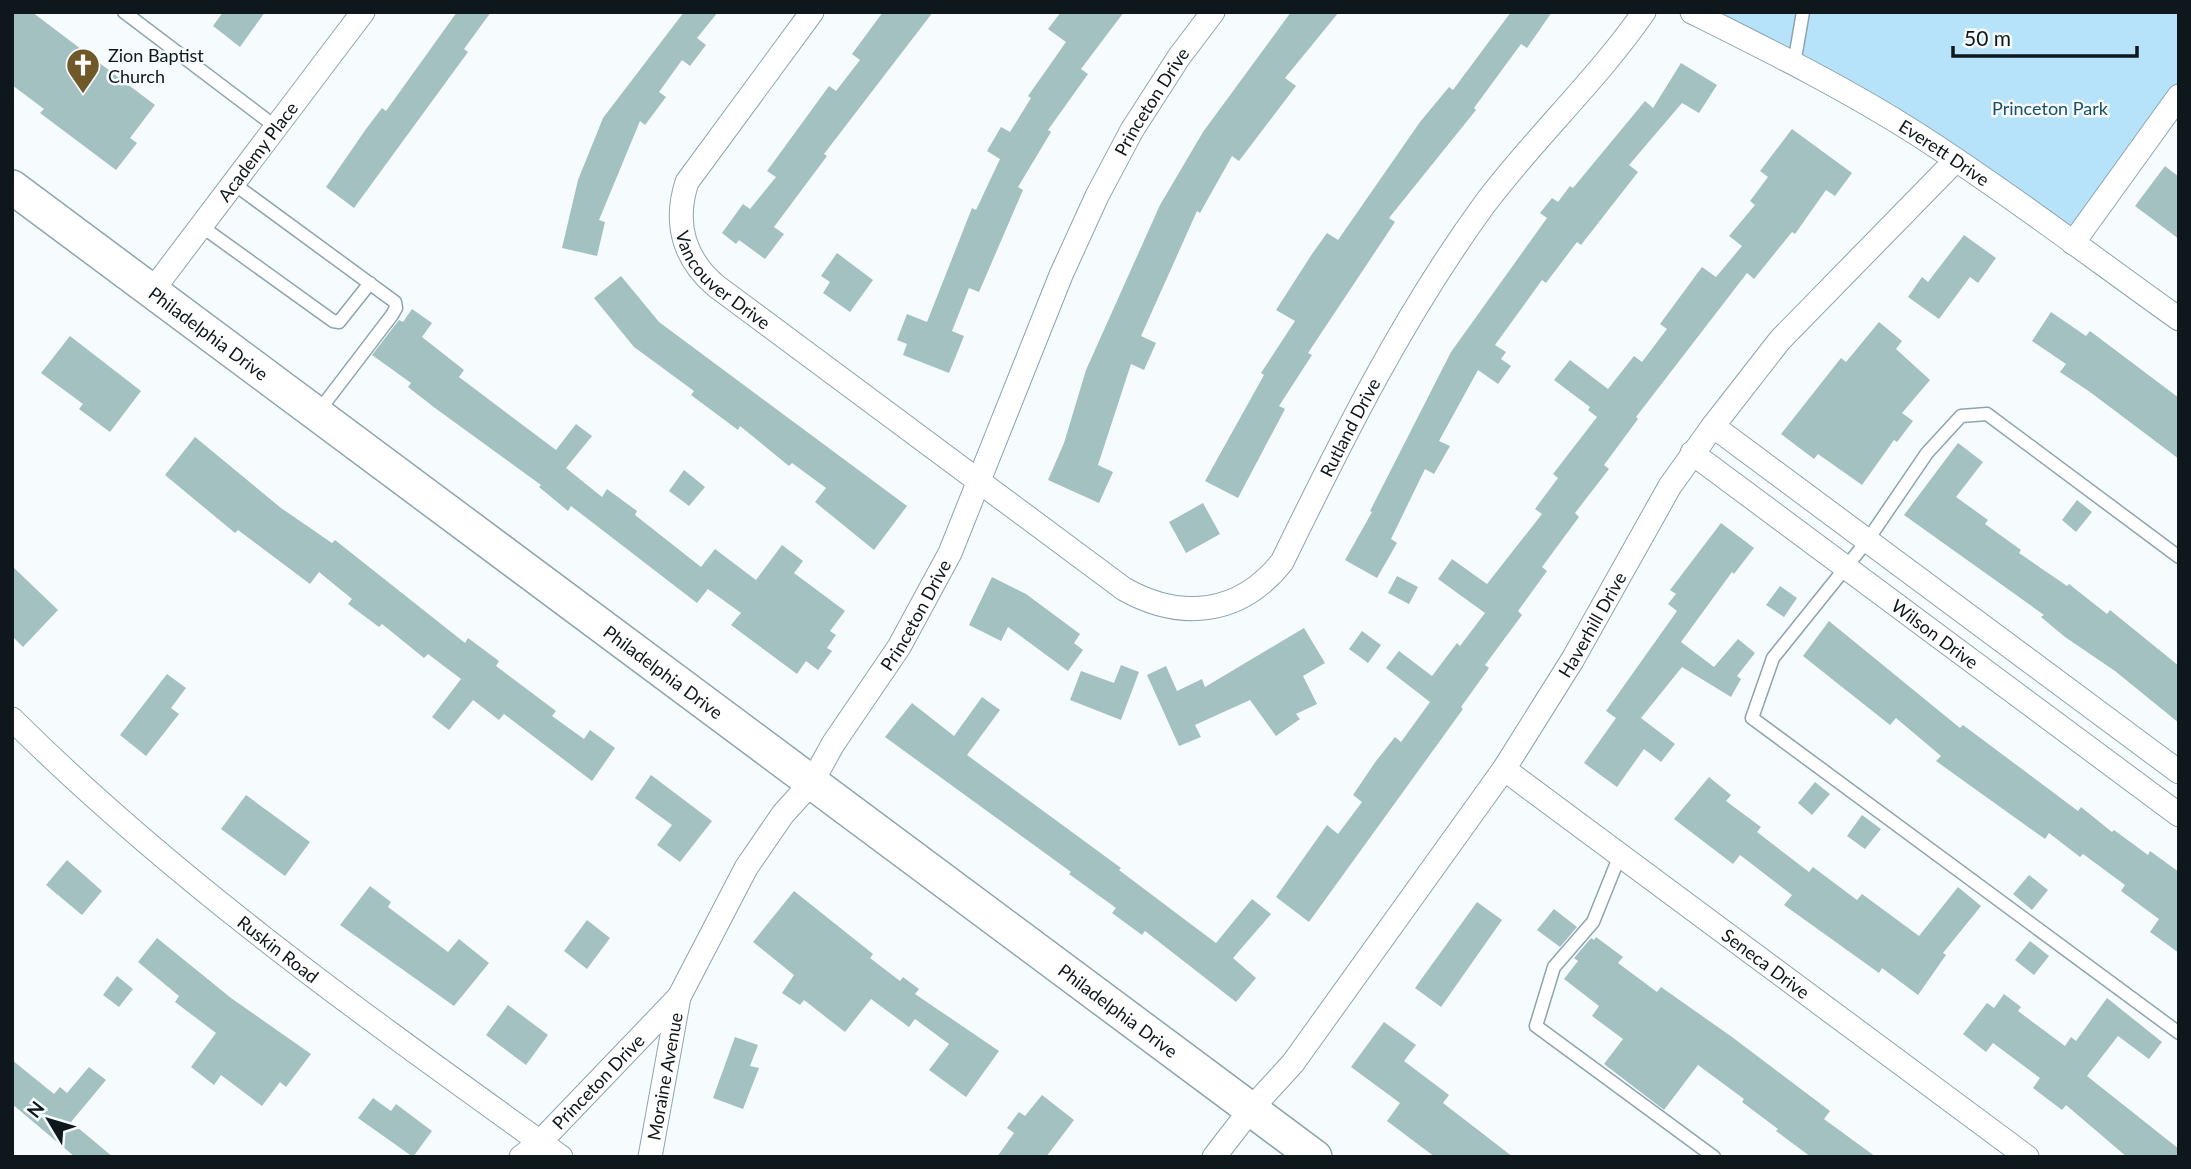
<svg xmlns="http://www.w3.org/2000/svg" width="2191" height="1169" font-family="Lato,sans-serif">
<rect width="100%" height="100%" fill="#f6fbfe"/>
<!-- green -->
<path fill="#b6e3f9" d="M1699,12h480v84l-106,147z"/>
<!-- building -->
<path fill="#a4c1c2" d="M12,12h20l123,93 -25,33 7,5 -21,27 -76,-57 4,-4 -32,-24z
M223,12h42l-25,35 -27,-21z
M457,12h34l-27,37 4,3 -114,156 -28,-21 40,-58 16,-21 4,3z
M684,12h34l-21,26 9,7 -16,21 -8,-6 -23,32 7,5 -21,28 -5,-4 -41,99 6,2 -8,34 -35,-8 16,-68 25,-62z
M883,12h50l-109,142 3,2 -53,71 10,7 -19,25 -26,-19 -3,4 -14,-11 21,-29 7,5 26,-32 -9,-6 62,-85 7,5 24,-31 -8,-6z
M1061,12h63l-43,57 7,5 -40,56 3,2 -33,55 5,3 -44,102 -10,-4 -17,43 12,5 -15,37 -46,-18 4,-11 -10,-4 10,-26 20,8 45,-114 4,2 24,-51 -13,-8 14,-24 9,5 21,-34 -3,-2 38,-54 -18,-13z
M1291,12h48l-54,66 11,8 -57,75 -7,-5 -32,57 -3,-2 -56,125 15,7 -12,27 -13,-6 -33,101 15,7 -14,31 -51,-23 16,-37 22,-73 74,-165 43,-73z
M1511,12h41l-25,36 -6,-4 -47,64 2,2 -87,108 6,4 -87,131 4,2 -33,51 6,3 -47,89 -33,-17 59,-106 -3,-2 34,-52 -19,-11 36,-56 15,-21 11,7 82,-118 29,-35 4,3z
M1681,63l36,22 -18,28 -17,-10 -53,62 9,7 -57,73 -4,-3 -31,41 -4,-3 -47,65 11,7 -5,7 10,7 -13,18 -20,-14 -39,71 11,5 -16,28 -9,-5 -34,70 6,4 -20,35 -32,-18 27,-48 -2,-1 81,-159 96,-134 -7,-5 12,-15 6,4 12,-16 3,2 72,-87 8,7z
M1792,129l60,44 -17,23 -9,-6 -31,44 -3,-2 -38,47 -7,-6 -111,144 2,2 -34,46 5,4 -34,44 4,4 -37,50 5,4 -29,40 4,4 -37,50 4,3 -28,39 2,2 -154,213 -33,-25 51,-72 11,9 24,-32 -9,-7 23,-34 19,-24 6,5 29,-40 -44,-34 13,-17 33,25 25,-33 3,3 25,-33 -47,-34 14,-20 35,25 55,-70 -7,-5 23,-31 -5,-4 44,-57 -9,-7 2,-3 -36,-27 16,-20 38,29 26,-33 8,6 25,-33 -7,-5 42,-57 14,10 26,-31 -13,-10 26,-31 -5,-4 18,-24 -8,-6z
M2165,166l14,11v62l-44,-33z
M1964,235l32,23 -18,25 -8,-6 -31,42 -31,-22 14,-20 6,5z
M837,253l36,27 -23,32 -27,-19 7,-11 -9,-6z
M621,276l38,46 248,184 -33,44 -59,-48 11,-14 -34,-25 -3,3 -49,-40 -2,4 -47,-35 3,-4 -60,-44 -40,-49z
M412,309l20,14 -10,14 42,33 -5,7 97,73 20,-26 16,12 -26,32 36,29 5,-8 30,22 -2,4 66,52 14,-18 41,31 26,-35 21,16 -9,12 51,38 -15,20 6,4 -9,13 5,3 -14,19 -12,-9 -9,13 -66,-49 10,-12 -33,-24 -11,14 -126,-97 -3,5 -29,-24 2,-2 -106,-77 -27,-21 3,-4 -39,-28 27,-35 4,2z
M2051,312l35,24 4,-5 89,67v61l-89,-67 -30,-20 6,-8 -34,-23z
M1879,322l23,19 -6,8 34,31 -28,33 11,8 -16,21 -3,-2 -32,45 -44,-31 -4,5 -33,-25 60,-76 5,4z
M70,336l71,55 -31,41 -31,-23 4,-5 -42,-31z
M195,437l86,71 51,35 3,-3 130,103 3,-5 31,23 -3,5 60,45 -4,5 32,23 6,-9 25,18 -23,33 -88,-67 -5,6 -26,-20 -24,30 -17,-13 29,-38 -33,-25 -4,4 -42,-34 -3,3 -31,-23 4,-5 -33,-27 -9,12 -72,-54 -3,3 -70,-58z
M1958,443l25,19 -27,35 32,23 -3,4 36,26 -2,3 48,33 2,-2 38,30 3,-4 69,56v57l-64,-52 -50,-34 -24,-20 3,-2 -140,-100z
M684,470l21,17 -16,19 -20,-15z
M2077,500l15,12 -16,20 -14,-12z
M1203,503l17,31 -34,19 -17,-31z
M1721,523l33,25 -20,26 -2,-2 -51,70 33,25 24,-28 17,14 -18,23 4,3 -10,18 -49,-30 -41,51 34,26 -14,18 -17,-13 -27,38 -33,-24 32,-45 -10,-7 71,-100 -9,-7 8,-10 -6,-4z
M12,566l46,44 -35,37 -11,-11z
M1397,576l21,11 -9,17 -21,-11z
M992,577l34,17 54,40 -6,9 9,7 -15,21 -60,-44 -7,14 -32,-16z
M1780,586l17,12 -13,19 -18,-12z
M1829,621l131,107 3,-3 115,86 3,-4 31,25 2,-2 34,25 2,-4 29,21v81l-29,-21 9,-13 -38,-28 4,-6 -42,-31 -3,3 -31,-24 -4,6 -84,-60 -25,-18 5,-5 -45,-38 -6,7 -87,-69z
M1304,628l21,35 -22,13 14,28 -21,10 4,5 -24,17 -26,-36 -55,25 6,12 -22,9 -32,-71 19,-9 11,25 25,-12 3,8z
M1362,631l19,14 -13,18 -19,-14z
M1121,665l18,7 -18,48 -51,-20 11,-29 33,12z
M167,674l19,14 -15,20 8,6 -33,42 -26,-21z
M982,697l18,13 -33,45 154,113 -2,2 61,46 36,27 36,-44 19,15 -38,44 23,20 -20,24 -91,-71 -3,4 -30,-22 4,-5 -47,-34 2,-2 -186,-135 27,-34 42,33z
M651,775l61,46 -32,41 -23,-17 15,-20 -37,-27z
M1709,777l22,18 -5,6 35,26 -4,5 52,40 4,-5 44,33 5,-6 57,42 39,-49 23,19 -38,47 3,2 -28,40 -36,-27 -3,5 -95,-68 8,-10 -52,-40 -7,9 -59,-45z
M1815,782l15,12 -18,21 -14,-12z
M246,795l64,47 -25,34 -64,-47z
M1862,815l19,14 -16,20 -18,-13z
M67,860l35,31 -20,24 -36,-30z
M2029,875l19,15 -16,20 -19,-16z
M370,886l21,16 -3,5 60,45 11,-13 30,24 -35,43 -114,-81z
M794,891l79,63 -3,4 30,23 3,-4 16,12 -4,5 84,57 -33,46 -37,-27 20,-26 -34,-25 -6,8 -38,-28 -26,33 -41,-32 -4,5 -18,-12 12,-18 -41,-33z
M1477,902l25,18 -61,87 -26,-19z
M1554,909l23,18 -17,20 -23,-17z
M587,920l23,18 -23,31 -23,-18z
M1596,937l27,20 -5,6 39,29 4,-5 71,50 98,74 -6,8 52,38h-65l-35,-26 2,-2 -36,-27 2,-3 -46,-34 -34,45 -60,-46 19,-25 -31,-23 7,-10 -35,-27 14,-18 -4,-3 17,-20 3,2z
M157,938l74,60 80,56 -25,33 -6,-5 -18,24 -41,-31 -7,10 -23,-18 25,-34 -41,-31 4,-6 -41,-34z
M2030,941l19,15 -15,19 -19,-15z
M117,976l16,13 -14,18 -16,-12z
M2004,994l17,13 -3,4 47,35 6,-9 5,4 31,-43 55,44 -13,17 -31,-23 -31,40 92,73v8h-52l-61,-52 -4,5 -29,-22 7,-10 -47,-35 -7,9 -23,-18 24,-31 7,5z
M508,1005l40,30 -22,30 -40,-30z
M1384,1022l32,23 -12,16 45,34 -6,8 70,54h-78l-48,-36 13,-18 -49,-36z
M735,1037l23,8 -8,21 9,2 -16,41 -30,-11z
M12,1060l42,34 6,-7 7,6 22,-26 17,13 -35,42 42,35h-38l-63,-53z
M1042,1095l32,25 -28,37h-49l17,-24 -7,-5 12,-16 6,4z
M373,1098l18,13 5,-7 36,27 -19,26 -55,-39z"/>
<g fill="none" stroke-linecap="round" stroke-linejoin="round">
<!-- lane casing -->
<g stroke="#8da4b0" stroke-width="15">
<path id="lane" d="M124,12l152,115
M1794,64l9,-52
M234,184l161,118 1,6 -4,7 -74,97
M201,226l132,95 6,1 31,-39
M2179,557l-192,-143 -26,2 -34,37 -60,88 -94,117 -21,60 427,315
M1620,855l-27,67 -39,45 -18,59 178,131"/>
</g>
<!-- street casing -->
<g stroke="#8da4b0" stroke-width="25">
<g id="street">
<path id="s1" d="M812,12l-125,170c-13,40 -4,76 29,104l408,303c57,32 116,26 158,-27 60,-123 121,-246 202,-357 50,-67 113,-125 160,-193"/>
<path id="s2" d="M1692,12c76,38 153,76 225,122 90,58 175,123 262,185"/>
<path d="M2073,243l106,-147"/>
<path id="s3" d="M152,291l211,-279"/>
<path d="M1713,426l466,346"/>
<path id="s4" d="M1692,453l487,362"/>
<path id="s5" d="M12,719c167,166 359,301 549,438"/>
<path id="s6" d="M1504,769l523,388"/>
<path id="s7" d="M521,1157l19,-15 139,-145 67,-129 37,-54 29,-32 21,-38 66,-97 51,-94 111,-278 36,-79 35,-66 47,-73 34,-45"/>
<path id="s8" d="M650,1157l29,-160"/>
<path id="s9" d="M1214,1157l37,-48 42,-46 211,-294 69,-110 97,-173 43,-60 67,-86 176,-180"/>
</g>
</g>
<!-- secondary casing -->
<g stroke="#8da4b0" stroke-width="36">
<g id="secondary">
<path id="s10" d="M12,187l1303,970"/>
</g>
</g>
<!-- lane -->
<use href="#lane" stroke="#fff" stroke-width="12"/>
<!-- street -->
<use href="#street" stroke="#fff" stroke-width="23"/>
<!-- secondary -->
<use href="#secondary" stroke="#fff" stroke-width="33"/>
</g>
<!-- icons -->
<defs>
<g id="church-pin" transform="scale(1.75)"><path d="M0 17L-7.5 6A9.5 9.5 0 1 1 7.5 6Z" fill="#705929" stroke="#f6fbfe"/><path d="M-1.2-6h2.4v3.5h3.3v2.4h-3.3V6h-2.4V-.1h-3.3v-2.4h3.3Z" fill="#fff"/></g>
</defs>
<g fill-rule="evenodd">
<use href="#church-pin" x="83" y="65"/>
</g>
<g text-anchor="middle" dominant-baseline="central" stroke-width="5" stroke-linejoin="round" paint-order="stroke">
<!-- poi labels -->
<g font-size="18" fill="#0e171b" stroke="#f6fbfe" text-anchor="start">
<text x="108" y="55">Zion Baptist<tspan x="108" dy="21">Church</tspan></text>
</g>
<!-- street labels -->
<g font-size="18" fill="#0e171b" stroke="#f6fbfe">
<text stroke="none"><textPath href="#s7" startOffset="1242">Princeton Drive</textPath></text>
<text stroke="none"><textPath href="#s3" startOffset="175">Academy Place</textPath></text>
<text stroke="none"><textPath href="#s2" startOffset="289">Everett Drive</textPath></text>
<text stroke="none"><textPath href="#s1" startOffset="326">Vancouver Drive</textPath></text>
<text stroke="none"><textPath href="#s10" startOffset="245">Philadelphia Drive</textPath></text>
<text stroke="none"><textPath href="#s1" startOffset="1162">Rutland Drive</textPath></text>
<text stroke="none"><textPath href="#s7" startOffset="676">Princeton Drive</textPath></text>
<text stroke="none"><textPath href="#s9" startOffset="654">Haverhill Drive</textPath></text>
<text stroke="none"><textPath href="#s4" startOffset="303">Wilson Drive</textPath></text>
<text stroke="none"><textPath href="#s10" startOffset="812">Philadelphia Drive</textPath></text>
<text stroke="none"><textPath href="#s5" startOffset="352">Ruskin Road</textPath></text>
<text stroke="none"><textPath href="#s6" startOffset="326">Seneca Drive</textPath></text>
<text stroke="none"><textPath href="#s10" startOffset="1379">Philadelphia Drive</textPath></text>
<text stroke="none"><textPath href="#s8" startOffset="82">Moraine Avenue</textPath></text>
<text stroke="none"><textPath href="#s7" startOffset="108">Princeton Drive</textPath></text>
</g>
<!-- park labels -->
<g font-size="18" fill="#1a5065" stroke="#f6fbfe">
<text x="2050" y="108">Princeton Park</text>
</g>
</g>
<!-- border -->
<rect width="2191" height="1169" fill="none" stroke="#0e171b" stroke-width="28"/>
<!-- north arrow -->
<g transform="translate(49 1120) rotate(308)" stroke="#f6fbfe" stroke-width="5" paint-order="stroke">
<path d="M0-5L12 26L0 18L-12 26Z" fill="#0e171b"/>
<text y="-10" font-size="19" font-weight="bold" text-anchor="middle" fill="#0e171b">N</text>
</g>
<!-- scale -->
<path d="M1953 46v10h184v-10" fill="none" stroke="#0e171b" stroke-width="3.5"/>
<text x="1964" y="46" font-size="21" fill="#0e171b" stroke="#f6fbfe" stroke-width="5" paint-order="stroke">50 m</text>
</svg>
